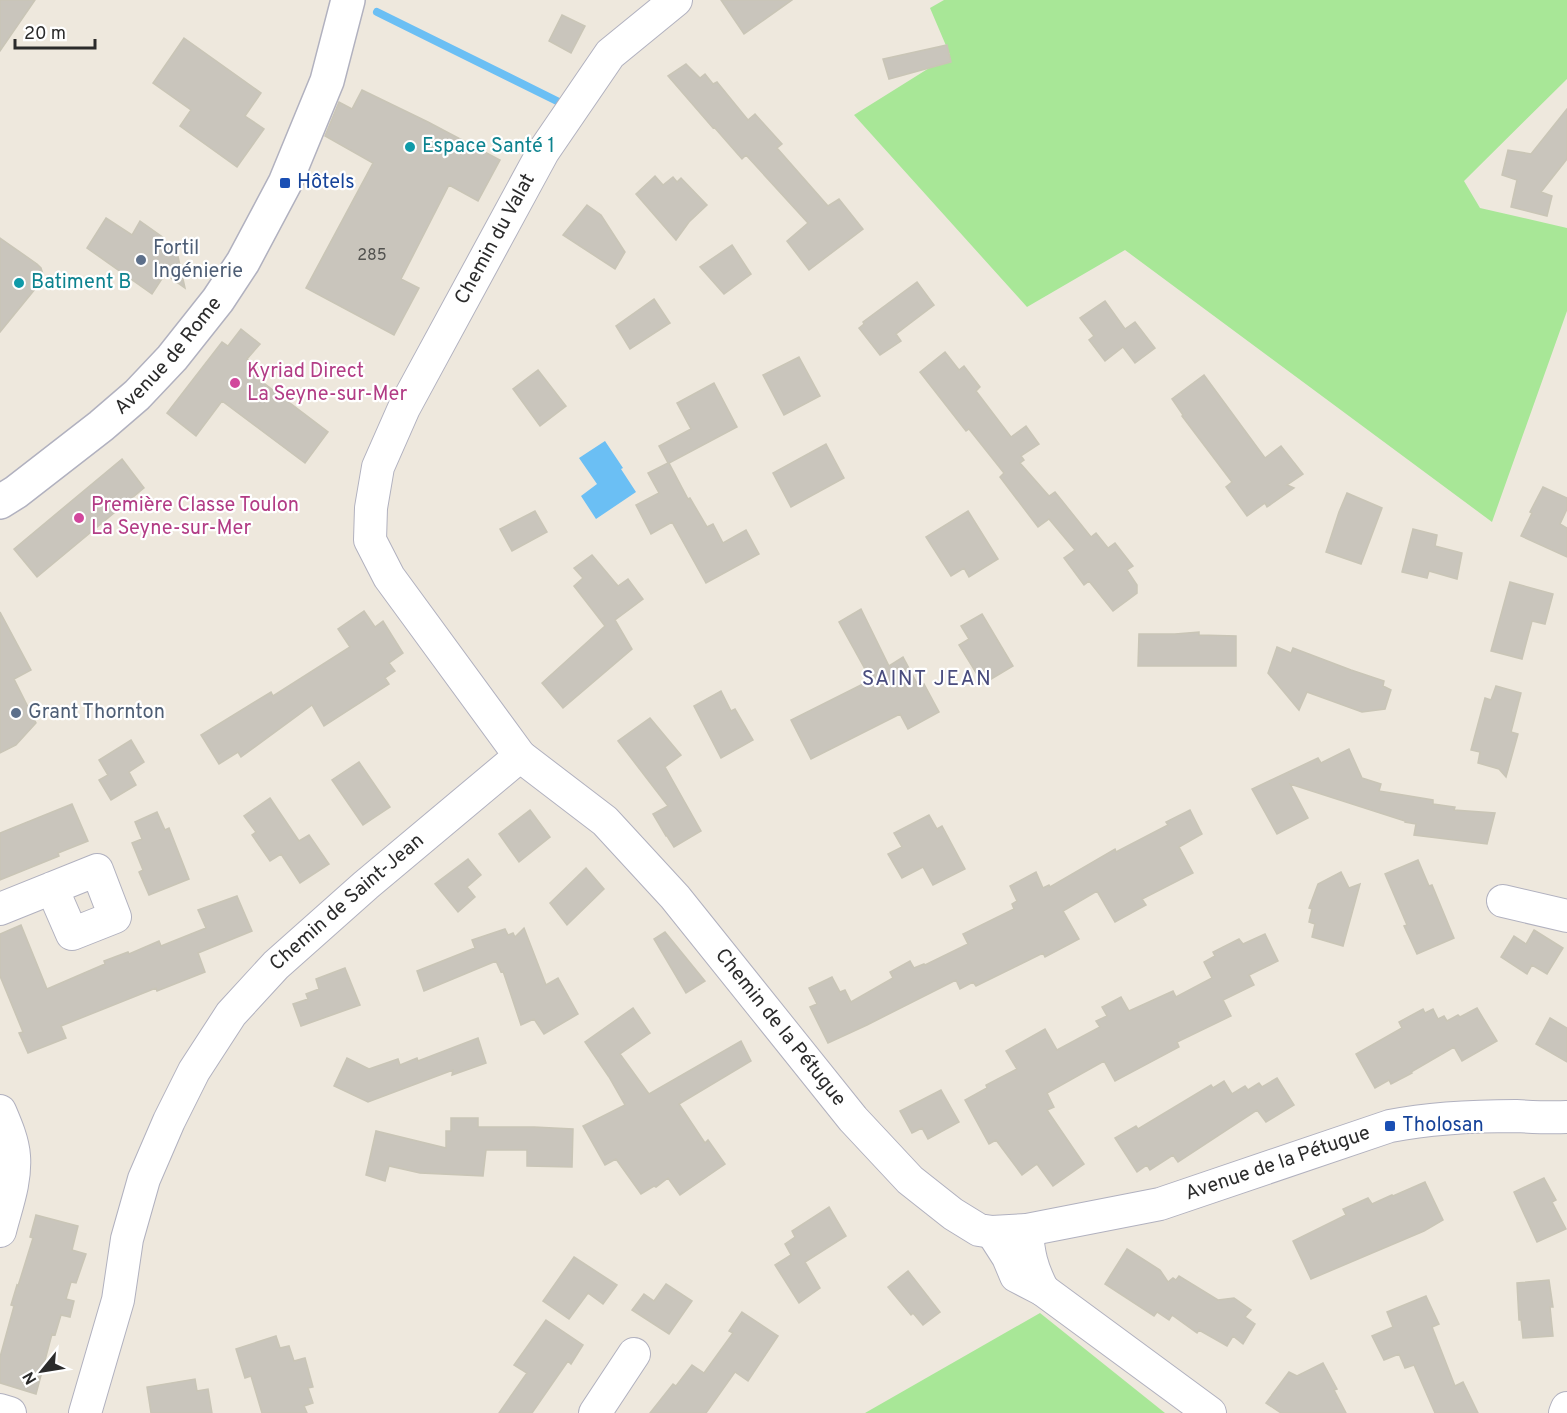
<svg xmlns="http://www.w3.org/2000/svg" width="1567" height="1413" font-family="Overpass,sans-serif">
<rect width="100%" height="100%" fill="#eee8dd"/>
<!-- green -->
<path fill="#a8e797" d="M944,0h623v79l-103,102 16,27 87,20v83l-75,211 -367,-272 -98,57 -173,-192 96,-60 -20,-47z
M1040,1313l125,100h-300z"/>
<!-- water -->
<path fill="#6bbff4" d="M605,441l18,27 -2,1 15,23 -40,27 -15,-23 16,-12 -18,-26z"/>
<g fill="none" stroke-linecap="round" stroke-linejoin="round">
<!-- stream -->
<path stroke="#6bbff4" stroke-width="8" d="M377,12l190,94"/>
</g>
<!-- building -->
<path fill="#c9c5bc" stroke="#c9c5b6" stroke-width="1.5" d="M0,0h35l-35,51z
M721,0h71l-48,34z
M562,15l23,11 -14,27 -22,-12z
M184,38l77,55 -16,23 19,13 -27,38 -57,-41 11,-16 -38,-27z
M947,45l4,17 -62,17 -6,-20z
M686,64l14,14 5,-4 8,10 4,-2 31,38 7,-6 27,30 -5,4 51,58 11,-7 24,30 -54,41 -22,-29 21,-18 -62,-68 -4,4 -28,-32 -1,1 -45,-52z
M362,90l66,32 72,38 -22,41 -29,-16 -48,94 18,9 -25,47 -88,-47 67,-125 -48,-27 14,-34 13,7z
M1567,109v50l-26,33 11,4 -5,20 -36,-9 6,-27 -15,-5 6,-25 23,4z
M655,176l8,9 10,-8 4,5 4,-4 26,27 -18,17 -13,18 -40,-46z
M587,205l14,10 24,37 -10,17 -52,-34z
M106,218l26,17 8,-14 24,17 -1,4 14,10 8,36 -20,-14 -13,20 -65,-46z
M0,238l37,26 4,4 3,10 -44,54z
M732,245l19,29 -27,20 -24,-27z
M917,282l17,23 -38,29 5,7 -21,14 -21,-27 5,-4 -1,-2z
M654,299l16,24 -40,26 -14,-23z
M1105,301l20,28 10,-7 20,26 -20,15 -12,-16 -18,14 -16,-21 5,-4 -14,-18z
M241,329l19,15 -13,15 7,6 -5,7 79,60 -23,31 -83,-62 -26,35 -29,-23 55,-71 6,4z
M945,352l14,18 5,-4 16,21 -4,4 35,46 15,-11 13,18 -18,12 3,4 -4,3 29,33 6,-4 36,45 5,-4 12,15 7,-5 18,23 -6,4 10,15v8l-24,18 -24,-30 -5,4 -20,-27 11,-8 -26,-31 -11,8 -38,-50 4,-4 -35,-44 -3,2 -46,-59z
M799,357l21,39 -36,19 -21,-40z
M538,370l28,36 -26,20 -27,-37z
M1204,375l61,83 16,-12 22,28 -16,11 7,3 -27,19 -2,-4 -18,13 -21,-29 6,-5 -50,-66 1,-1 -11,-16z
M714,383l23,44 -68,36 19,36 2,-1 17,29 6,-3 10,19 23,-13 13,24 -53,29 -34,-61 -21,12 -15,-29 23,-12 -11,-20 20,-10 -9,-17 32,-17 -14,-26z
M826,444l18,34 -53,29 -18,-34z
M122,459l22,29 -107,89 -23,-28z
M1543,487l24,11v11l-7,15 7,4v29l-46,-21 11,-23 -2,-1z
M1347,493l35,15 -21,56 -35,-12 13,-40z
M535,511l12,21 -35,19 -12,-22z
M968,511l30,48 -29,18 -5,-9 -13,8 -25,-39z
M1413,529l24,6 -2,11 27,7 -5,26 -28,-8 -2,7 -25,-6z
M592,555l26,31 10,-7 15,20 -28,21 17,29 -69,59 -21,-25 63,-57 -31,-40 9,-8 -9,-10z
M1510,582l43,12 -8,30 -13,-3 -10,38 -31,-8z
M861,609l28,57 14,-9 16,30 5,-3 15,28 -31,17 -8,-15 -89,45 -20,-39 80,-40 -32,-58z
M364,611l11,16 8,-6 20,32 -14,10 6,8 -10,7 4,6 -65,42 -12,-21 -71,52 -3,-5 -19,12 -18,-29 70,-43 2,4 77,-49 -12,-18z
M0,612l31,58 -17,9 22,44 -20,22 -16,8z
M982,614l31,52 -30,18 -24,-39 10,-6 -8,-13z
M1199,632v3l37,1v30h-98l1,-32h36z
M1277,647l14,6 2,-5 58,22 33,11 -1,5 8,4 -6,19 -23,3 -55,-20 -8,18 -31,-37z
M1496,686l25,7 -10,39 7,2 -12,43 -7,-8 -21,-6 2,-11 -9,-2 14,-52 6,2z
M721,691l10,20 4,-2 18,31 -32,18 -27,-52z
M650,718l31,37 -16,12 36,64 -27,16 -7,-11h-1l-13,-22 15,-8 -50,-65z
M131,740l13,22 -15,10 7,13 -25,15 -12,-20 9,-5 -9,-15z
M1349,749l13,29 19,6 -2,7 54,9v4l22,3 -1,3 41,3 -8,31 -73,-9 2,-11 -11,-2v-1l-115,-37 18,34 -31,16 -25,-45 66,-31 3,5z
M359,762l31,45 -27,18 -31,-45z
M270,798l29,43 10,-6 20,29 -29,19 -19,-29 -11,7 -18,-26 4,-3 -12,-16z
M72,804l16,37 -30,12 1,3 -59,24v-47z
M530,810l20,27 -31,25 -20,-28z
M1190,810l12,24 -23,13 14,26 -51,26 4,6 -31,17 -18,-31 -34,20 16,28 -34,18 -2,-4 -67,33 -3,-4 -13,7 -4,-9 -89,45 -39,18 -18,-36 7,-3 -8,-16 23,-11 8,15 5,-2 6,12 42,-24 -3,-6 20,-11 4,7 10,-4 1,1 43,-21 -5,-10 51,-25 -2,-5 5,-3 -7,-15 26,-14 7,16 6,-3 1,2 65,-38 1,3 52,-27 -2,-3z
M157,812l8,18 4,-2 20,51 -40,16 -10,-23 4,-2 -11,-27 10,-4 -7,-17z
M929,815l8,14 5,-3 23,43 -32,16 -10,-18 -21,11 -14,-24 14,-7 -8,-14z
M468,859l13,16 -14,12 8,10 -17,15 -23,-28z
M1418,860l11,26 3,-1 22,53 -37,16 -13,-28 3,-1 -22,-51z
M586,868l18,21 -37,36 -17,-22z
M1341,872l8,16 11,-4 -17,62 -31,-9 3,-13 -6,-2 3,-13 -3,-1 9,-24z
M237,896l15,35 -54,22 7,19 -48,19 -1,-3 -95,38 5,12 -38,15 -9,-20 4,-1 -23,-56v-42l21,-9 26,64 58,-25 -1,-3 24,-9 1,2 30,-13 2,5 45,-18 -8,-18z
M524,928l22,57 12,-7 20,36 -34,20 -10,-15 -13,6 -18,-54 -2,1 -5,-11 -72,30 -7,-20 58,-23 -3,-8 33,-11 3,6 5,-2 2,4z
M1534,930l29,18 -16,26 -15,-9 -5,9 -26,-17 13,-21 12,8z
M665,932l40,49 -19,12 -32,-54z
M1265,934l13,27 -29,14 5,10 -31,15 8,16 -54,26 2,5 -64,34 -11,-20 -57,32 7,14 -7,3 37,54 -31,22 -16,-22 -15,11 -26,-35 -7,4 -24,-44 22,-12 -1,-3 31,-16 -11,-18 39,-22 12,21 43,-23 -4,-6 11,-5 -5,-9 19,-10 8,14 44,-20 3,6 36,-19 -8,-16 11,-6 -2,-4 26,-13 4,5z
M345,968l15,37 -59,21 -8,-22 15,-5 -2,-5 13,-5 -3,-10z
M633,1008l17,25 -30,21 29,40 92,-53 10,20 -72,43 26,39 3,-3 17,24 -45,31 -12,-17 -12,9 -2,-1 -13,8 -25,-35 -11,6 -22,-39 42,-21 -16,-28 -24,-35z
M1477,1008l20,33 -35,20 -8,-14 -43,25 1,1 -21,11 -2,-4 -14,8 -19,-34 46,-26 -3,-6 24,-13 2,4 8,-4 5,10 6,-3 3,5 11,-6 2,2z
M1550,1018l17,10v34l-31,-18z
M478,1038l8,25 -34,12 1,-5 -85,32 -34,-16 13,-28 22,11 29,-10 2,6 17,-7 1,3z
M1277,1078l17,27 -28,17 -9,-12 -79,52 -5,-7 -23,15 -3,-5 -10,7 -22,-34 21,-12 2,3 73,-44 2,3 11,-7 8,13 13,-8 3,4 11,-7 3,4z
M941,1090l18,32 -31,17 -6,-11 -10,5 -12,-22z
M451,1118h27v9h56l39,2 -1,38 -45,-1v-16h-41l-3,26 -63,-3 -31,-7 -4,15 -19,-6 10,-44 70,17v-17h5z
M1544,1178l12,22 -4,2 14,27 -29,13 -23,-50z
M1425,1182l18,38 -19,11 -113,48 -18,-38 53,-26 -3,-6 25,-11 4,6 20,-9 1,1z
M829,1207l17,29 -41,26 15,26 -21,15 -24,-38 16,-10 -6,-11 10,-7 -3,-6z
M36,1215l42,11 -6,24 14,4 -10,29 -5,-1 -5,17 8,2 -4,16 -9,-2 -6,20 -3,-1 -16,60 -36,-11v-26l14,-51 -3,-1 6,-20 1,1 15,-48 -3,-1z
M1127,1249l33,21 8,12 5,-4 3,2 3,-4 39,24 16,-2 17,12 -6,7 10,7 -12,20 -10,-8 -6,10 -28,-16 -2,3 -25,-18 -3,5 -12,-8 -3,4 -49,-32z
M574,1257l43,28 -14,19 -15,-11 -19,26 -26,-18z
M908,1271l32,41 -17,13 -10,-12 -2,2 -23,-28z
M1549,1280l4,27h-3l3,29 -30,2 -2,-18h-2l-2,-37z
M666,1284l26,17 -23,33 -37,-24 12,-16 10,7z
M1426,1296l13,28 -7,3 23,59 8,-4 15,31h-43l-21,-48 -9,3 -6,-14 -15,6 -12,-24 21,-9 -6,-15z
M742,1312l36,24 -30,45 -13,-9 -29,41h-56l23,-29 3,2 16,-21 12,8 29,-40 -4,-2z
M546,1320l37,25 -12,19 -3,-3 -36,52h-33l28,-40 -13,-8z
M276,1336l4,12 9,-2 5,15 11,-3 8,29 -5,1 5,15 -9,3 3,7h-45l-11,-37 -6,2 -9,-29z
M1323,1363l14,26 -3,1 12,23h-65l-15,-10 23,-31 8,4z
M195,1379l2,12 11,-2 4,24h-61l-4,-26z"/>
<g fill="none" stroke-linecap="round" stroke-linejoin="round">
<!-- minor casing -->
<g stroke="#b1b1bf" stroke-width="34">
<g id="minor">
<path id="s1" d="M520,756l85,65 70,76 178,222 57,61 43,34 26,16 13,2 35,-2 133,-26 230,-78c41,-8 83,-10 126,-10 17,1 34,2 51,1"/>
<path d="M1503,901l64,15"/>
<path d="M0,909l97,-39 18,47 -43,17 -20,-46"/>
<path d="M0,1111c6,14 13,30 14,45 2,26 -8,51 -14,75"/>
<path d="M992,1232l16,25 8,19 27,14c-11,-21 -15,-37 -16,-60"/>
<path d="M1043,1290l167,123"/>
<path d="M0,1410l10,3"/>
<path id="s2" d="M85,1413l33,-113 9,-61 17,-60 25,-58 25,-50 37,-57 45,-49 90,-80 154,-129 -131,-179 -19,-37 1,-32 7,-41 26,-59 139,-256 67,-98 66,-54"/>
<path d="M595,1413l39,-59"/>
<path d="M1565,1413l2,-5"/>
</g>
</g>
<!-- tertiary casing -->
<g stroke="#b1b1bf" stroke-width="36">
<g id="tertiary">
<path id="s3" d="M0,502l16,-10 85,-66 36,-31 35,-37 46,-58 25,-38 42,-79 42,-102 21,-81"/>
</g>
</g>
<!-- minor -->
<use href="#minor" stroke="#fff" stroke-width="32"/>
<!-- tertiary -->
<use href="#tertiary" stroke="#fff" stroke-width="33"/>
</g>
<!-- markers -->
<g fill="#0f9aa8" stroke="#fff" stroke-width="2">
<circle cx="410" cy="147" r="6"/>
<circle cx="19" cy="283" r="6"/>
</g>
<g fill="#1a4fb4" stroke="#fff" stroke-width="2">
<rect x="279" y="177" width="12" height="12" rx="3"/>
<rect x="1384" y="1120" width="12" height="12" rx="3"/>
</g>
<g fill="#5c6f8a" stroke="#fff" stroke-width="2">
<circle cx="141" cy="260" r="6"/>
<circle cx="16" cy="713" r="6"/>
</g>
<g fill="#d1479c" stroke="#fff" stroke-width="2">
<circle cx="235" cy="383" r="6"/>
<circle cx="79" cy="518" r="6"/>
</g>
<g text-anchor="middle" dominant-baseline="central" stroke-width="4.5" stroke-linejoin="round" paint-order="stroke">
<!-- number labels -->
<g font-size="16" fill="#52524f">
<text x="372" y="256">285</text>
</g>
<!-- culture labels -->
<g font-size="20" fill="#0d838f" stroke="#fff" text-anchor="start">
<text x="422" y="147">Espace Santé 1</text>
<text x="31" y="283">Batiment B</text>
</g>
<!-- transit labels -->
<g font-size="20" fill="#164399" stroke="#fff" text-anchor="start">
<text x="297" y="183">Hôtels</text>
<text x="1402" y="1126">Tholosan</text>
</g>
<!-- street labels -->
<g font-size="20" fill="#2b2b2b" stroke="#fff">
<text stroke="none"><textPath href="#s2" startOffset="1410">Chemin du Valat</textPath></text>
<text stroke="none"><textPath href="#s3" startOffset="224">Avenue de Rome</textPath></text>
<text stroke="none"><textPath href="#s2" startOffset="590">Chemin de Saint-Jean</textPath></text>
<text stroke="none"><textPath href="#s1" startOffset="378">Chemin de la Pétugue</textPath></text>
<text stroke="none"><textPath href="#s1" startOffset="972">Avenue de la Pétugue</textPath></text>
</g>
<!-- service labels -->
<g font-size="20" fill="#4e5e75" stroke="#fff" text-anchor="start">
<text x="153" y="249">Fortil<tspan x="153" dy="23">Ingénierie</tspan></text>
<text x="28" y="713">Grant Thornton</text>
</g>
<!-- hotel labels -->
<g font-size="20" fill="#b23c85" stroke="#fff" text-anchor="start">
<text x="247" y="372">Kyriad Direct<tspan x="247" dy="23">La Seyne-sur-Mer</tspan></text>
<text x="91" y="506">Première Classe Toulon<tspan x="91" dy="23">La Seyne-sur-Mer</tspan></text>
</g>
<!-- neighbourhood labels -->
<g font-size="21" letter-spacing="1.5" fill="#494c7e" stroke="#fff">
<text x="927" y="679">SAINT JEAN</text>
</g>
</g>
<!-- north arrow -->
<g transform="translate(42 1371) rotate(240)" stroke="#ffffff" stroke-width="4.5" paint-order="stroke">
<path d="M0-4.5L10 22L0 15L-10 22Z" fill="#2b2b2b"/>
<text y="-9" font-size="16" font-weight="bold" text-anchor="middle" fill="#2b2b2b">N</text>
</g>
<!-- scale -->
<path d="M15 39v9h80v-9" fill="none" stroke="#2b2b2b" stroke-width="3"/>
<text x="24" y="39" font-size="18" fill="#2b2b2b" stroke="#ffffff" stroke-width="4.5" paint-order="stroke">20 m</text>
</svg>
